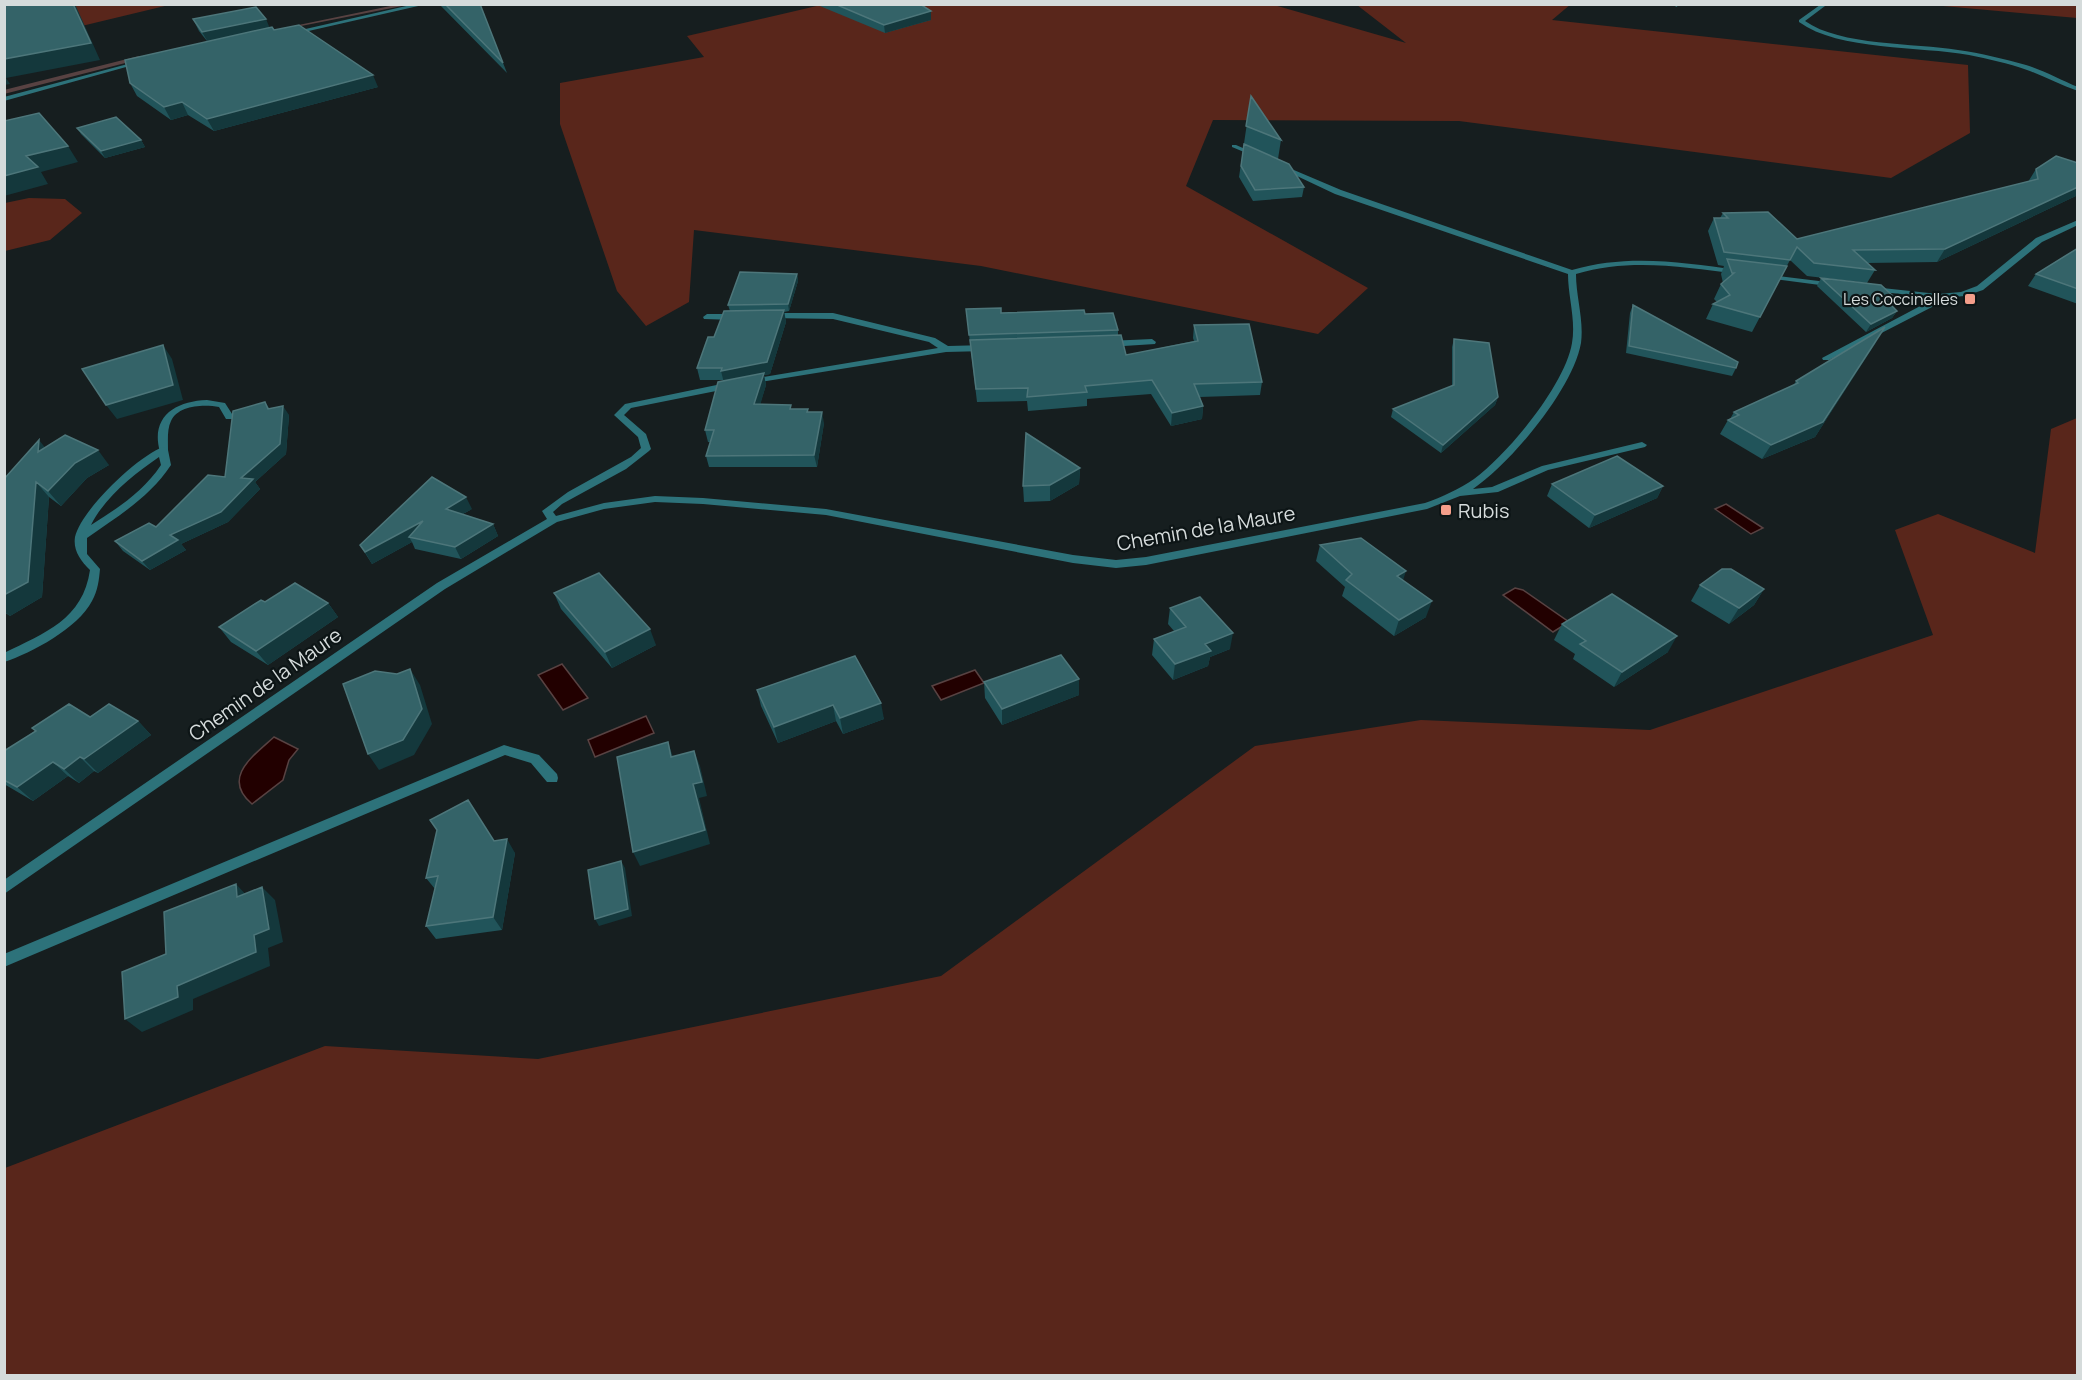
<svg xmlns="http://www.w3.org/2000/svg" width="2082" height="1380" font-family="Manrope,sans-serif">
<rect width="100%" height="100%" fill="#161e1f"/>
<!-- green -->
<path fill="#59261b" d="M1571,4l-19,16 416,45 2,68 -79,45 -432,-57 -246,-1 -27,66 182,102 -50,46 -337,-68 -287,-36 -5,72 -43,24 -29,-35 -57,-167v-41l144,-26 -17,-21 134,-31h453l132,38 -49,-38z
M5,5h164l-158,38z
M1932,5h145v13z
M29,198l36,1 17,14 -32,27 -45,11v-48z
M2077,418v957h-2072v-207l320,-122 213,13 403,-83 314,-230 166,-26 229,10 283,-95 -38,-105 43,-16 97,39 16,-124z"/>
<!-- water -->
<path fill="#200" stroke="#584242" stroke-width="1.5" d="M1726,504l37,24 -12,6 -36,-25z
M1515,588l8,2 46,32 -16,10 -50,-37z
M562,664l26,34 -25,12 -25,-35z
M975,670l9,13 -43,17 -9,-14z
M646,716l8,17 -59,24 -7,-17z
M274,737l24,12 -9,11 -6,20 -31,24c-31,-26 1,-48 22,-67z"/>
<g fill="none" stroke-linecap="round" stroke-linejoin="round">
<!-- stream -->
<path fill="#584242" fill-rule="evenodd" d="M400,4h12l-126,25 -2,-1z
M139,56l2,3 -137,35v-4z"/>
<!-- service -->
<path fill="#2d727a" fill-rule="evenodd" d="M1820,5l5,1 -20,15c35,25 110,22 153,29 23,3 46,9 68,15 17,5 35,15 52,22v4c-18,-6 -34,-15 -51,-21 -19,-7 -39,-11 -58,-15 -49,-9 -130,-4 -170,-33v-2z
M1935,294l7,2 -10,11 -103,53h-6l-1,-2 104,-55z
M207,400l18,3 9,14 -2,2h-6l-7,-12c-15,-3 -41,-2 -48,14 -4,8 -3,20 -3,29l-2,2h-6c-10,-35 15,-51 47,-52z"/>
<!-- minor -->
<path fill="#2d727a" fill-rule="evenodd" d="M415,4h12l-136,31 -3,-2z
M1674,4h7l-5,3z
M139,61l5,1 -140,39v-4z
M1232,145h4l25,11 -5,1 -24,-10z
M1282,165l59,25 231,80c55,-16 109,-8 165,0l4,2 -4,2c-54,-7 -107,-16 -161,0 0,23 8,46 5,69 -8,46 -70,120 -108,146l19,-2 50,-21 100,-24 5,3 -2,2 -97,23 -50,22 -38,4 -33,13 -281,56 -30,3 -43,-5 -247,-48 -123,-11 -48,-2 -51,7 -47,13 -112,67 -441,305v-14l433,-297 110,-64 -5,-8 26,-19 63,-35 10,-9 -3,-11 -24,-22 11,-11 106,-22 5,3 -5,3 -100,20 -7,7 22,19 5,15 -2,2 -23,18 -64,35 -9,8 3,4 48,-13 51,-7 48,2 123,11 247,46 43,5 30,-3 279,-54c17,-6 34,-14 49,-24 34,-25 91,-94 98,-136 4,-23 -4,-46 -4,-69l-233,-80 -55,-26v-2z
M2078,220v5l-36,17 -59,48 -18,6 -27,2 -65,-7 -4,-2 4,-2 65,7 23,-2 16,-6 59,-48z
M1763,274l72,9 4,2 -4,2 -69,-9h-3z
M771,313h62l102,25 13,8 38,-1 4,3 -4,3 -40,1 -198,32v-4l3,-1 187,-31 -9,-6 -96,-23 -65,-1v-4z
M707,314h28l4,3 -4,3 -31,-1 -1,-2z
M1152,339l4,3 -1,2 -47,3 -4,-3 4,-3z
M163,447l5,3 3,15c-22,33 -53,51 -84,73v16l13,15c-1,11 -2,21 -8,32 -14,27 -60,52 -88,61v-9c41,-20 79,-34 86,-83 -10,-10 -17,-20 -15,-33 6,-27 63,-81 88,-90zM159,457l2,8c-18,27 -43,43 -70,60 14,-28 43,-51 68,-68z
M504,745l35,10 18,19 1,4 -1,4h-10l-16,-19 -26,-8 -501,212v-13z"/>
</g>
<!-- wall -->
<path fill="#21545a" d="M439,4h41l27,69z
M815,4h105l11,7v9l-46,13z
M193,19l76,8 109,60 -164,44 -26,-16 -17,5 -34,-24 -7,-13 77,-42 -8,-10z
M1251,96l30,44 -3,19 26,28 -2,10 -49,4 -14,-24z
M77,128l64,12 4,7 -40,11 -24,-24z
M2078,163v32l-141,67 -70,1 8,7 -8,13 -60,-7 -17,-16 -38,72 -46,-13 7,-15 4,-2 -3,-3 7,-15 2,-1 -2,-9 3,-8 -6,-1 -10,-34 6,-13h6l3,-5 74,26 231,-57 8,-13z
M2078,248v56l-50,-18 8,-12z
M797,274l1,7 -9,30 -5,1 2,10 -16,52 -6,1 2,10 -6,19 48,8 16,11 -7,44h-108l-3,-11 4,-14h-2l-3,-12 18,-49v-1h-23l-3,-12 33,-57 -2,-6z
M1821,278l68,25 8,8 -5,7 -26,14 -49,-46z
M1633,305l103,63 -4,8 -106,-23 4,-40z
M966,309l35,4 84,1 33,16v5l8,20 68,-14 -1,-3 1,-13 68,57 -2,13 -60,2 3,9 -1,13 -31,7 -20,-32 -64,5v7l-59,5 -1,-10 -50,1z
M1885,327l-70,110 -53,22 -42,-25 8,-14 2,-1 4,-7 60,-27 2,-4z
M1454,339l44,58 -3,8 -54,48 -50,-36 2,-8 59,-23v-39z
M265,402l4,6 20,7 -3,39 -31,28 5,7 -32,33 -47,22 5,6 -36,20 -27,-19 -8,-10 41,-14 69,-50z
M45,447l64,18 -22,13 -26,28 -12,-9 -7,100 -32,19 -6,-4v-133z
M1080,468l-1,16 -29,17 -26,1 -1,-16z
M1552,484l111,2 -6,12 -68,30 -42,-32z
M472,509l-9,5 30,10 5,12 -37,23 -46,-10 -3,-7 -40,22 -12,-19z
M1320,545l83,35 23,37 -32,19 -52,-40 3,-9 -29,-26z
M1700,585l64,4 -10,16 -25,19 -38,-23z
M554,593l102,52 -44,23 -51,-59z
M265,602l63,1 10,14 -70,48 -37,-23 -12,-15z
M1170,608l60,41 -20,8 -2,9 -35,14 -21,-25 2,-16 20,-8 -6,-7z
M1562,624l106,28 -54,35 -41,-28 2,-5 -21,-14z
M855,656l29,63 -41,15 -7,-13 -58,22 -17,-37 -4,-16z
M1079,679v16l-77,30 -17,-27 -1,-16z
M138,721l13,14 -53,38 -4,-2 -15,12 -11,-7 -35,25 -29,-17v-33l31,-20 -3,-3z
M494,841l21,12 -13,77 -66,9 -10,-13 9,-37 -9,-11z"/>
<!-- shaded-wall -->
<path fill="#14383c" d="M73,4h2l25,56 -94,18 4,6 -6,1v-26z
M931,11v9l-46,13 -1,-8z
M266,19l5,12 -62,13 -7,-12z
M373,75l5,12 -164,44 -7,-12z
M182,102l6,13 -17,5 -7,-13z
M141,140l4,7 -40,11 -4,-7z
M68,146l10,16 -37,10 7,12 -44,12v-20l22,-20z
M2078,187v8l-141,67 8,-13z
M797,274l1,7 -9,30 -1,-7z
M784,310l2,12 -16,52 -6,1 2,10 -9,31 -33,-33 -3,-12z
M1897,311l-5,7 -26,14 5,-8z
M1877,341l-62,96 -53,22 9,-14z
M163,345l9,14 11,41 -66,19 -11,-14z
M1498,397l-3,8 -54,48 2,-8z
M283,406l6,9 -3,39 -31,28 5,7 -32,33 -47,22 5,6 -36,20 -8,-9 28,-26 71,-57z
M1203,406l-1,13 -31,7 1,-13z
M822,412l2,11 -7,44 -3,-12z
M39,440l12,15 -13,-3z
M98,450l11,15 -22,13 -26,28 -13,-15 27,-28z
M1080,468l-1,16 -29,17v-16z
M36,482l13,15 -7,100 -32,19 -6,-5v-16z
M1663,486l-6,12 -68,30 6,-13z
M466,497l6,12 -21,11 -5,-11z
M423,521l-14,16 3,5 -40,22 -7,-12z
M493,524l5,12 -37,23 -6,-12z
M1406,571l-5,16 -4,-11z
M1764,589l-10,16 -25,19 10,-16z
M1432,601l-6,16 -32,19 5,-16z
M328,603l10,14 -70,48 -12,-14z
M650,629l6,16 -44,23 -7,-16z
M1233,633l-3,16 -20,8 -2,9 -35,14 2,-16 30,-20z
M1677,636l-9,16 -54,35 8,-15z
M410,669l10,16 12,39 -18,31 -35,15 -11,-16z
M1079,679v16l-77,30v-16z
M881,703l3,16 -41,15 -3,-16z
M833,705l3,16 -58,22 -4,-16z
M138,721l13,14 -53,38 -14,-14z
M668,742l5,15h-2z
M694,751l6,15 7,30 -8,2 11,46 -70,22 -7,-14 60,-68z
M80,757l14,14 -15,12 -15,-14z
M53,762l15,14 -35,25 -16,-14z
M507,839l8,14 -13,77 -9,-13z
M621,861l4,7 7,48 -33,10 -4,-7z
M236,884l13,14 -12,-1z
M262,887l13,13 8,42 -15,6 2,18 -77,33v11l-51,22 -17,-13 52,-33 77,-51z"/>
<!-- building -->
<path fill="#346368" stroke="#4d767a" stroke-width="1.5" d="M4,4h69l18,39 -87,16z
M445,4h35l23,59z
M835,4h85l11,7 -47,14z
M256,7l10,12 -64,13 -9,-13z
M299,25l74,50 -166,44 -25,-17 -18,5 -34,-24 -5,-23 147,-33 2,3z
M1251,96l30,44 -35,-14z
M39,113l29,33 -42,10 12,11 -34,9v-55z
M116,117l25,23 -40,11 -24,-23z
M1244,144l45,20 15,23 -49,3 -14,-24z
M2056,156l22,7v24l-133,62 -92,1 22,20 -61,-7 -17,-16 -7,13 -66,-8 -10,-34h14l-5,-5 45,-1 29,27 241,-60 -2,-10z
M2078,248v41l-42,-15z
M1727,259l60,7 -27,51 -47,-13 17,-9 -9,-11 13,-11h-2z
M740,272l57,2 -9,30 -60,1z
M1821,278l60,7 12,11 -7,4 11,11 -26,13z
M1633,305l105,57 -2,6 -107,-22z
M1001,308v5l83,-3 1,4 28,-1 5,17 -149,5 -3,-26z
M784,310l-17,52 -46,9 1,-3h-25l11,-31h6l10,-26z
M1249,324l13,58 -68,2 9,22 -31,7 -20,-33 -67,6 2,6 -60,5 1,-9 -52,1 -6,-49 151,-5 5,20 72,-14 -4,-16z
M1885,327l-62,95 -52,23 -43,-25 11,-5 -5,-3 64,-29 -2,-2z
M1454,339l35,4 9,54 -55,48 -50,-36 61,-24z
M163,345l10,40 -67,20 -24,-36z
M764,373l-10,31 37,1 -1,4h18l-1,3h15l-8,43 -108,1 8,-26h-9l13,-48z
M265,402l3,7 15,-3 -3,38 -39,34 12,1 -32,33 -51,23 8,5 -36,21 -27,-20 34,-18 7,4 52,-52 17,2 8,-66z
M1026,433l54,35 -30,17 -27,1z
M65,435l33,15 -23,13 -27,28 -12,-9 -8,100 -24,13v-116l35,-39 -1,12z
M1617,456l46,30 -68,29 -43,-31z
M432,477l34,20 -20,12 47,15 -38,23 -46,-10 14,-16 -58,31 -5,-7z
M1361,538l45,33 -9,5 35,25 -33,19 -53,-40 6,-6 -32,-29z
M1722,569h9l33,20 -25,19 -39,-23z
M599,573l51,56 -45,23 -51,-59z
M295,583l33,20 -72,48 -37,-24 42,-27 4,2z
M1612,594l65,42 -55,36 -42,-28 6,-3 -24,-17z
M1200,597l33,36 -28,11 6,7 -36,13 -21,-25 32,-12 -16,-19z
M1061,655l18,24 -77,30 -18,-27z
M855,656l26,47 -41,15 -7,-13 -59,22 -17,-37z
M410,669l12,40 -19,31 -35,14 -25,-70 32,-13 22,3z
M69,704l21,13 19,-13 29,17 -54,38 -4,-2 -16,12 -11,-7 -36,25 -13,-7v-29l32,-20 -4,-3z
M668,742l3,15 23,-6 8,31 -9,2 12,46 -72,22 -16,-95z
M468,800l26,41 13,-2 -14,78 -67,9 12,-50 -12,2 11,-48 -7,-10z
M621,861l7,48 -33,10 -7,-49z
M236,884l1,13 25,-10 7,42 -15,6 2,17 -79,34 1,11 -53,22 -3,-47 44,-18 -2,-42z"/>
<!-- markers -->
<g fill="#f49e8a" stroke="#0d1516" stroke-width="2">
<rect x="1964" y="293" width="12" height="12" rx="3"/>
<rect x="1440" y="504" width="12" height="12" rx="3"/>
</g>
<g text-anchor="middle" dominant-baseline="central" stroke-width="4.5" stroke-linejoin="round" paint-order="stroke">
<!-- far-poi labels -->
<g font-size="16" fill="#d5dbdb" stroke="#0d1516" text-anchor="end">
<text x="1958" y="299">Les Coccinelles</text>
</g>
<!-- poi labels -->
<g font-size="20" fill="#d5dbdb" stroke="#0d1516" text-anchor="start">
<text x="1458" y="510">Rubis</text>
</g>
<!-- street labels -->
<g font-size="20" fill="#d5dbdb" stroke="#0d1516">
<text transform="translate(1206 528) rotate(-10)">Chemin de la Maure</text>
<text transform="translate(265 684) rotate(-35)">Chemin de la Maure</text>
</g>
</g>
<!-- border -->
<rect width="2082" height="1380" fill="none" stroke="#d5dbdb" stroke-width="12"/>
</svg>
